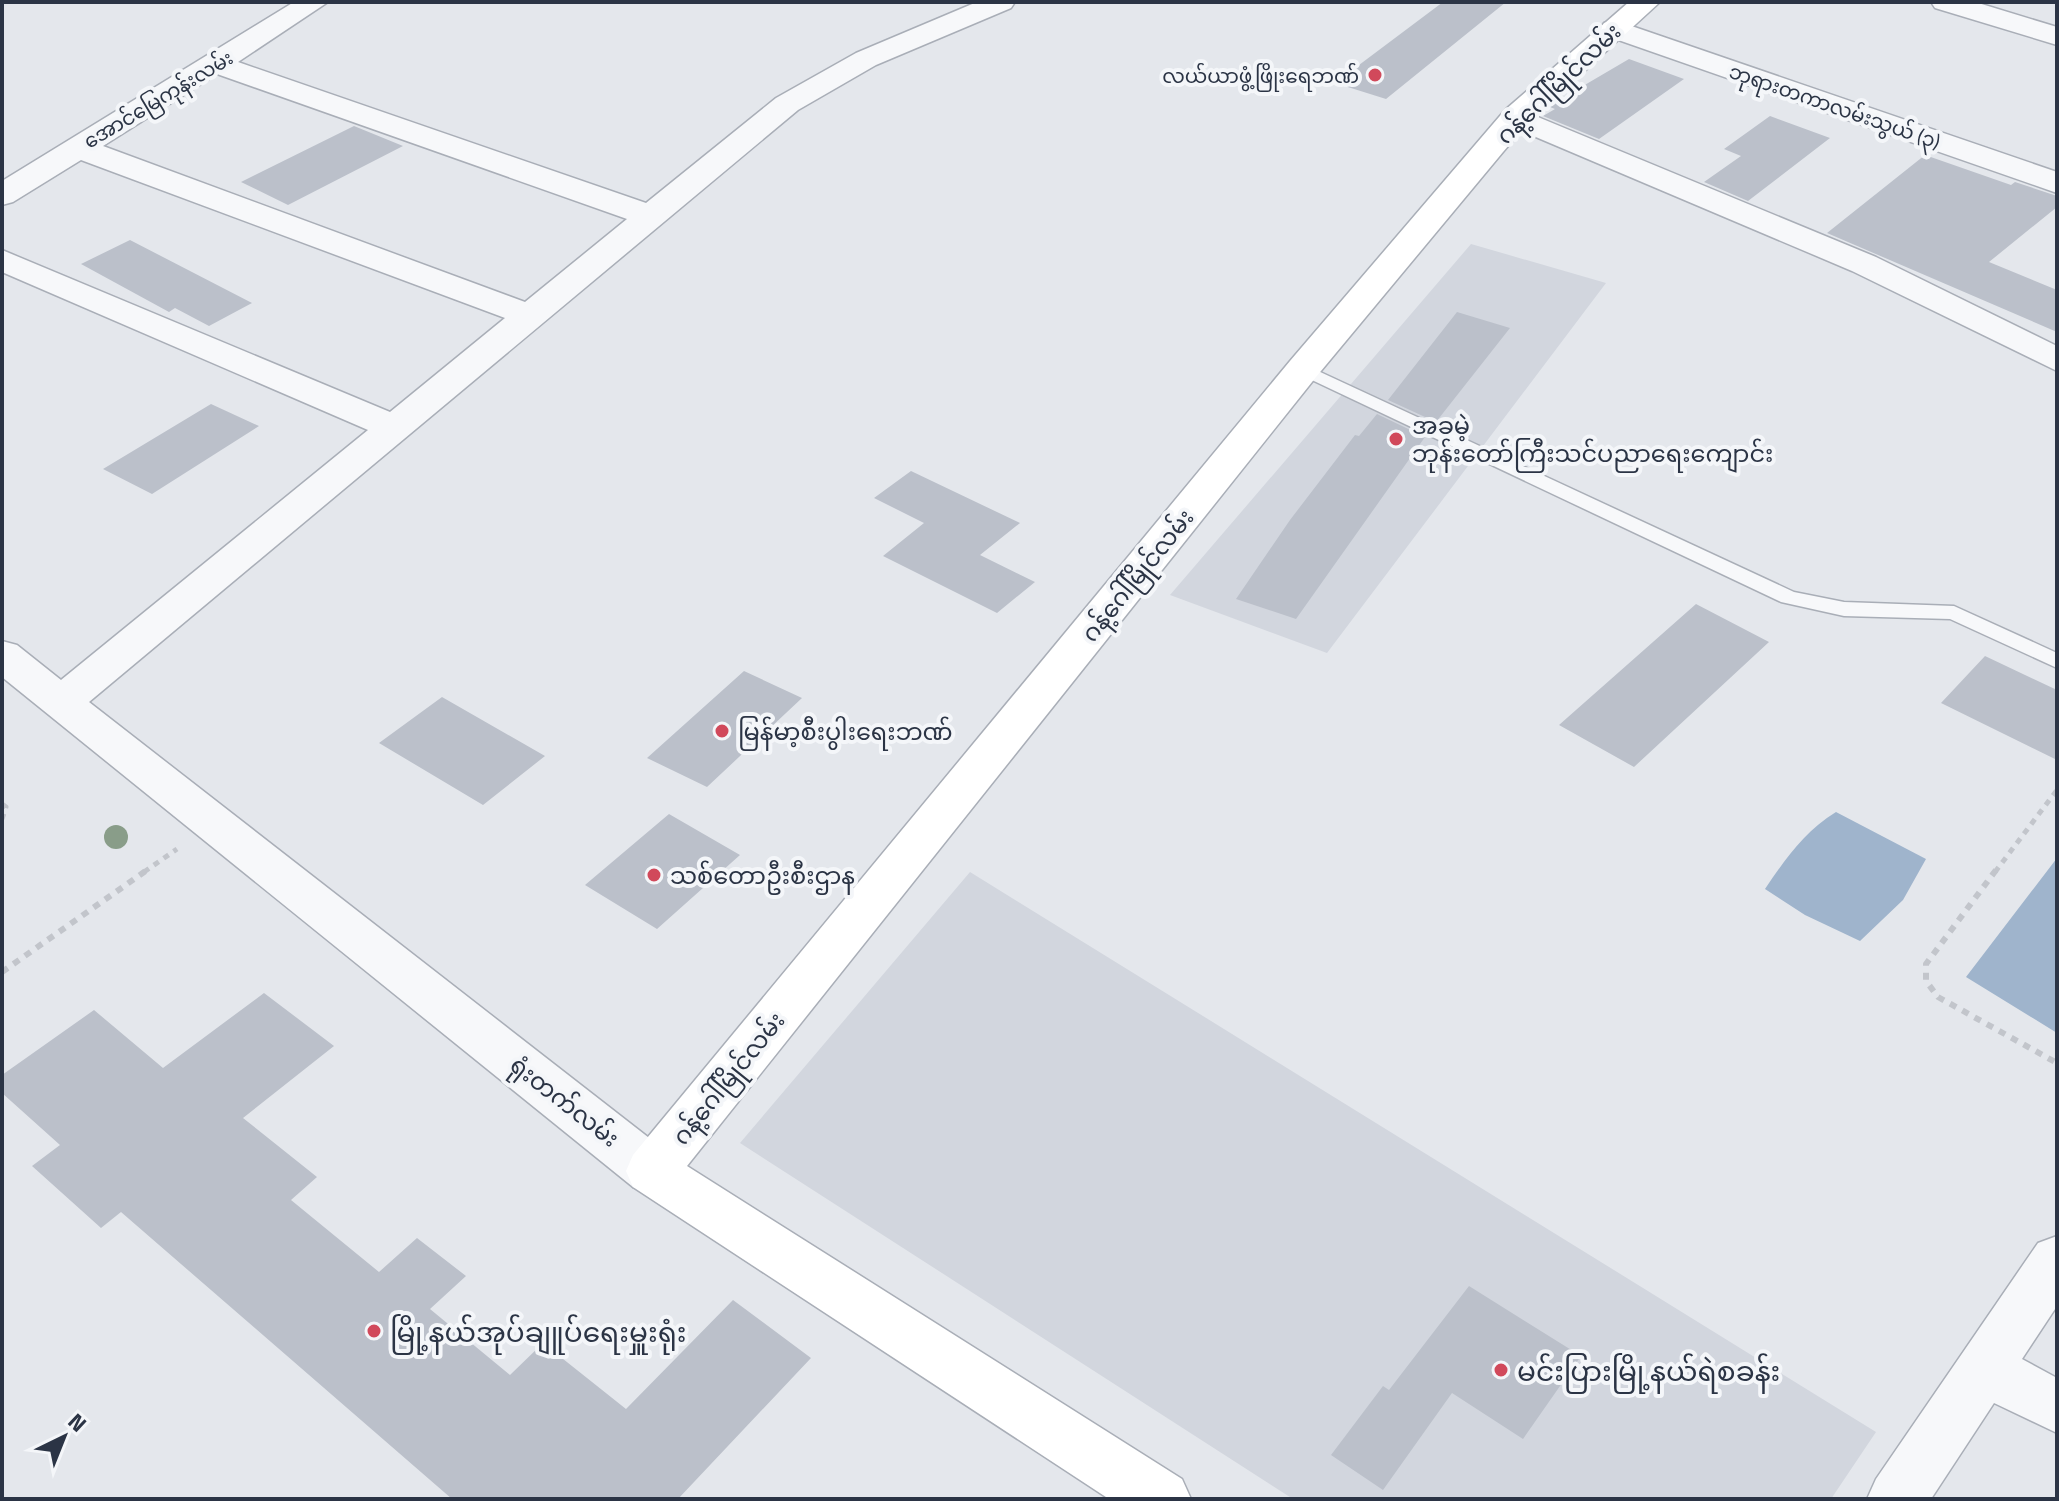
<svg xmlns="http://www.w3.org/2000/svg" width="2059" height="1501" font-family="'Titillium Web','Noto Sans Myanmar',sans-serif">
<rect width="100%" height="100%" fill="#e4e7ec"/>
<!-- built -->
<path fill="#d2d6de" d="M1471,244l135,39 -279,370 -157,-58z
M970,872l906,560 -45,67h-538l-553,-356z"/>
<!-- water -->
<path fill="#9fb4cc" d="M1836,812l90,47 -23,41 -43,41 -55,-26 -40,-26c21,-31 39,-57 71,-77z
M2057,858v175l-91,-56z"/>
<!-- building -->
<path fill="#bbc0ca" d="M1443,2h63l-120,97 -51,-16z
M1629,59l55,20 -85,60 -56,-23 12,-7 -5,-2 4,-4z
M1770,116l60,22 -82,63 -44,-19 37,-26 -17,-7z
M354,126l49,20 -115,59 -47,-23z
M1925,155l86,30 4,-3 42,14v11l-68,55 68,28v42l-230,-99z
M130,240l122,63 -43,23 -34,-18 -6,4 -88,-48z
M1457,312l53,16 -74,94 -48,-22z
M211,404l48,22 -107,68 -49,-25z
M1377,414l48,23 -129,182 -60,-20 54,-79 65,-85 4,1z
M911,471l109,52 -40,32 55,27 -38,31 -114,-57 41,-33 -50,-25z
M1696,604l73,38 -135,125 -75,-42z
M1985,656l72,34v70l-116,-57z
M744,671l58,27 -95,89 -60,-29z
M442,697l103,59 -62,49 -104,-62z
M669,814l71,41 -83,74 -72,-44z
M264,993l70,53 -91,72 74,59 -26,23 88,72 38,-34 49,38 -36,33 80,66 33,-32 83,66 107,-109 78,58 -133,141h-226l-331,-287 -20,16 -69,-62 28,-21 -58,-52v-18l92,-65 69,58z
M1469,1286l112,70 -58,83 -71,-46 -69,97 -52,-35 52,-69 6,4z"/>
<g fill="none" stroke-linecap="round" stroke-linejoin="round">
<!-- lane casing -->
<g stroke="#a9aeb7" stroke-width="3">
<path id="lane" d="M1303,364l491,228 50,10 110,4 103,47v15l-107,-49 -106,-3 -63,-14 -484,-229 -3,-4z"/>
</g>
<!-- street casing -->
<g stroke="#a9aeb7" stroke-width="3">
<path id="street" d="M294,2h34l-90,60 408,141 130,-105 80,-45 121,-51h38l-4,6 -135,57 -78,45 -709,592 582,453 7,16 -7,16 -19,6 -19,-6 -631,-510v-36l15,4 44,35 307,-250 -366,-158v-22l388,162 115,-94 -424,-158 -68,42 -11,3v-24zM217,74l410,145 -102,83 -422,-156z
M1931,2h44l82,25v18l-122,-37z
M1614,20l443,152v21l-453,-158 -4,-6 4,-6z
M1516,108l360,149 181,89v25l-205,-100 -347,-147 -4,-7 4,-7z
M2057,1236v70l-35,53 35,19v55l-63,-30 -63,96h-64l9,-20 162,-236z"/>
</g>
<!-- secondary casing -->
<g stroke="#a9aeb7" stroke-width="3">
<path id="secondary" d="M1629,2h31l-133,122 -24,28 -187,225 -629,789 495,313 9,20h-82l-476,-312 -7,-16 7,-16 657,-794 191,-223 24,-28z"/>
</g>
<!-- path-far1 -->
<path stroke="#c2c5cb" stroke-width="5" stroke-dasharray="6 6" stroke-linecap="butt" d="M2,804l4,3 -4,12
M144,872l33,-23
M1995,872l62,-82"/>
<!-- path -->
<path stroke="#c2c5cb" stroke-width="6" stroke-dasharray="7 7" stroke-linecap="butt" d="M1996,870l-70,94v17l12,16 119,66
M2,972l145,-102"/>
<!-- lane -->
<use href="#lane" fill="#f7f8fa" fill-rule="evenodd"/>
<!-- street -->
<use href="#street" fill="#f7f8fa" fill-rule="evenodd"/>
<!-- secondary -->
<use href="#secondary" fill="#fff" fill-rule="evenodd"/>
</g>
<!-- trees -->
<circle fill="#899d89" cx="116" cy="837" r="12"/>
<!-- markers -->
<g fill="#d1495b" stroke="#f4f6f9" stroke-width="3">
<circle cx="1375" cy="75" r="8"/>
<circle cx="1396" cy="439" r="8"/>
<circle cx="722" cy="731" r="8"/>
<circle cx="654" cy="875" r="8"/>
<circle cx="374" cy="1331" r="8"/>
<circle cx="1501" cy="1370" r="8"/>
</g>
<g text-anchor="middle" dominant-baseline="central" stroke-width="8" stroke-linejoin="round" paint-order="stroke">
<!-- far-poi labels -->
<g font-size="20" fill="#2b3445" stroke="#f4f6f9" text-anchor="end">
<text x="1359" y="75">လယ်ယာဖွံ့ဖြိုးရေဘဏ်</text>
</g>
<!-- far-street labels -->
<g font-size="20" fill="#2b3445" stroke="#f4f6f9">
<text transform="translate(158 99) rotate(-31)">အောင်မြေကုန်းလမ်း</text>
<text transform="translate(1835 106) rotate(19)">ဘုရားတကာလမ်းသွယ် (၃)</text>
</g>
<!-- street labels -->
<g font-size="24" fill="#2b3445" stroke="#f4f6f9">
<text transform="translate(1558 83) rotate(-44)">ဂန့်ဂေါ်မြိုင်လမ်း</text>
<text transform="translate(1137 575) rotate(-51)">ဂန့်ဂေါ်မြိုင်လမ်း</text>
<text transform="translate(728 1078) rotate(-51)">ဂန့်ဂေါ်မြိုင်လမ်း</text>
<text transform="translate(565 1101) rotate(38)">ရုံးတက်လမ်း</text>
</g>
<!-- poi labels -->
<g font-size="24" fill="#2b3445" stroke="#f4f6f9" text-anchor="start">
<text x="1412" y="425">အခမဲ့<tspan x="1412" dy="28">ဘုန်းတော်ကြီးသင်ပညာရေးကျောင်း</tspan></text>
<text x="738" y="731">မြန်မာ့စီးပွါးရေးဘဏ်</text>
<text x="670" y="875">သစ်တောဦးစီးဌာန</text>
</g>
<!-- near-poi labels -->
<g font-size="28" fill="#2b3445" stroke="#f4f6f9" text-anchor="start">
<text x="390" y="1331">မြို့နယ်အုပ်ချူပ်ရေးမှူးရုံး</text>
<text x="1517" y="1370">မင်းပြားမြို့နယ်ရဲစခန်း</text>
</g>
</g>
<!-- border -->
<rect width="2059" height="1501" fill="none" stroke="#2b3445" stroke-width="8"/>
<!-- north arrow -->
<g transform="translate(64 1437) rotate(43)" stroke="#f4f6f9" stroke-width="6" paint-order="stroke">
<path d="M0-6L14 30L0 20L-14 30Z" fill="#2b3445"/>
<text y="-12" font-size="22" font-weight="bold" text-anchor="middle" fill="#2b3445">N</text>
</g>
</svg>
